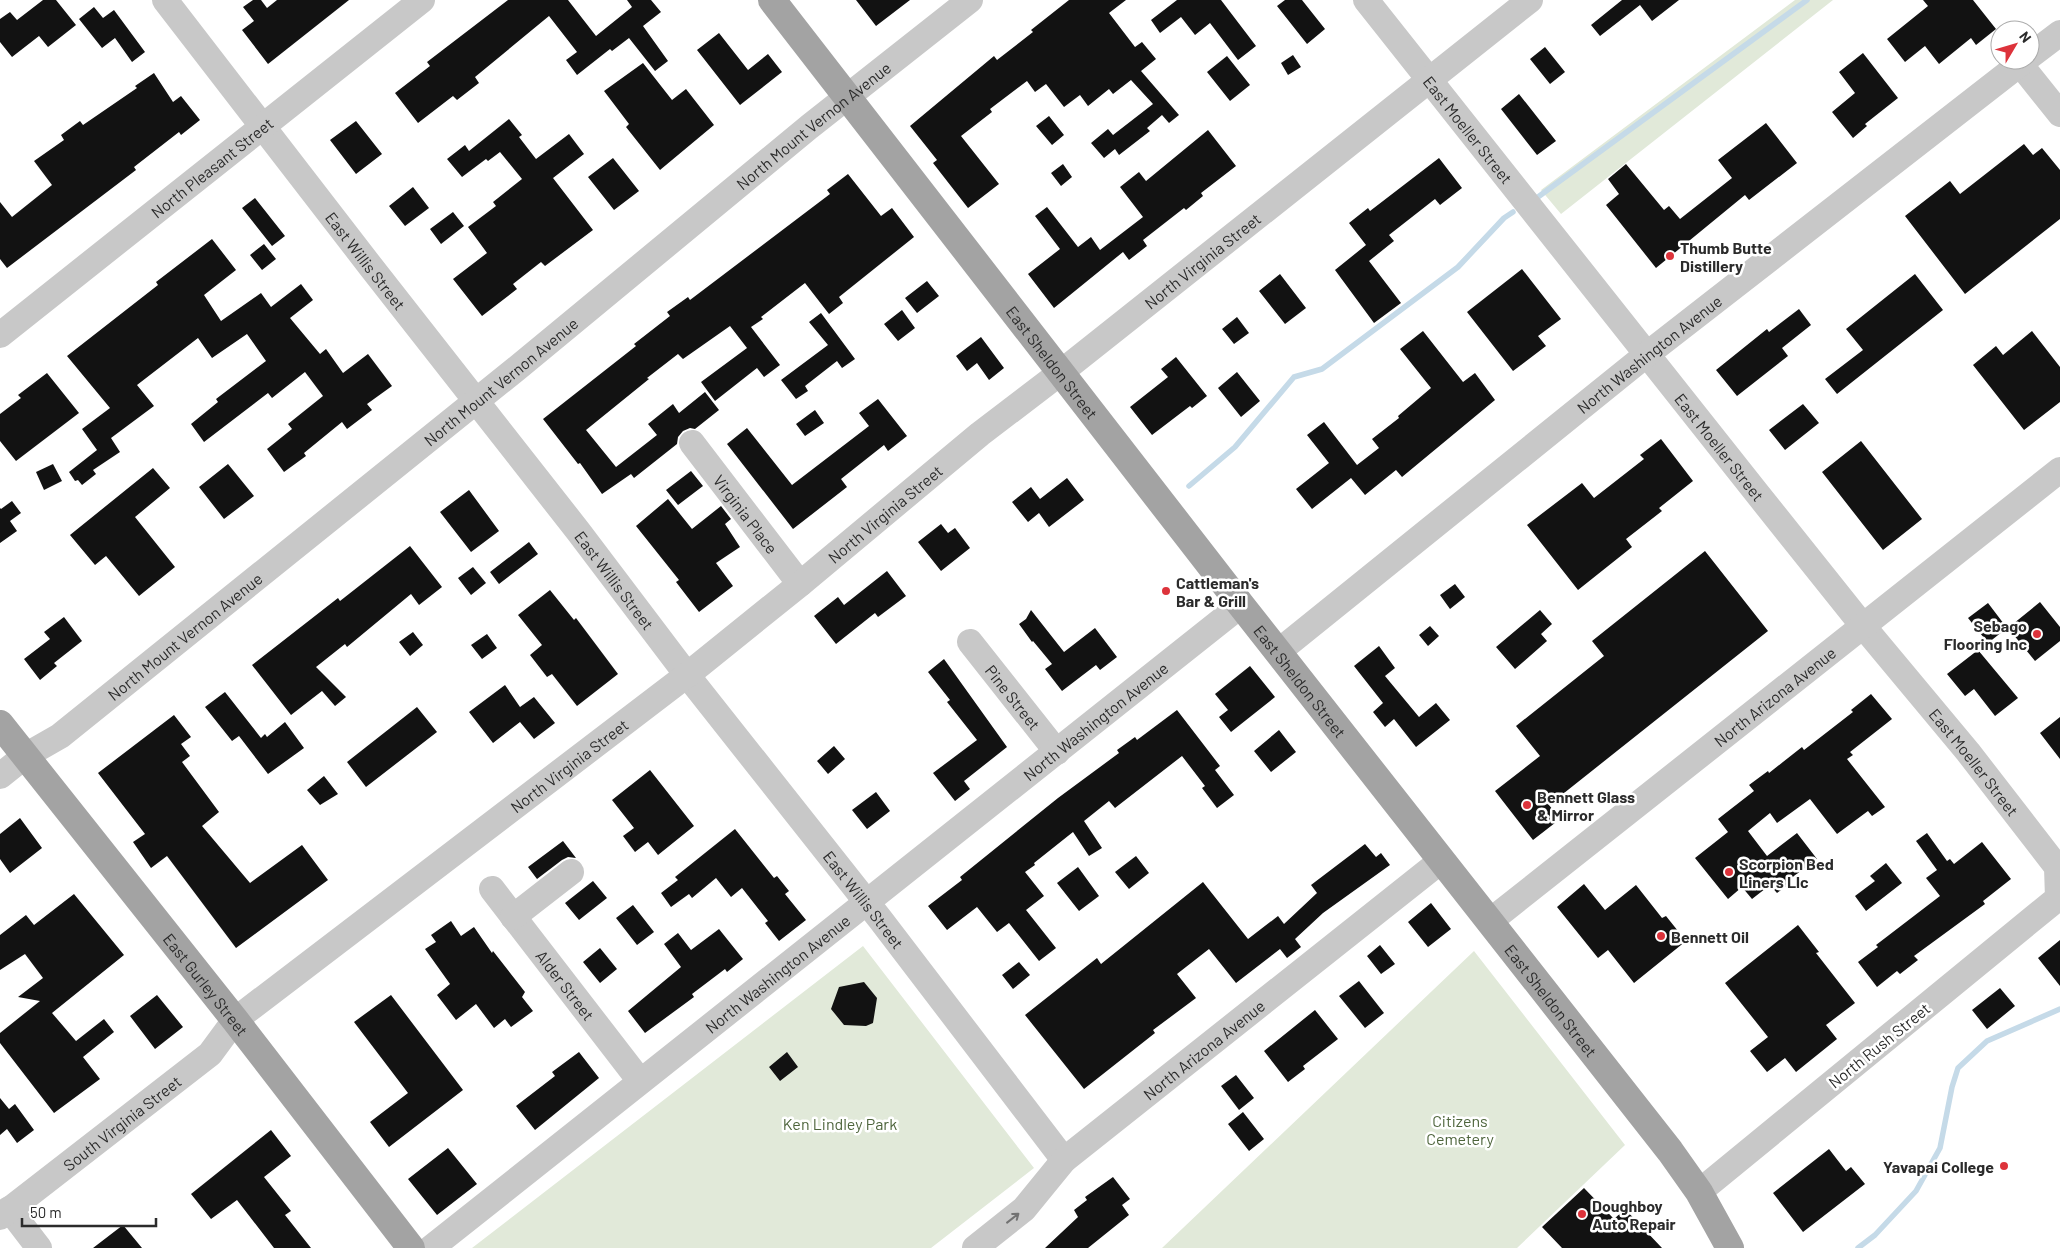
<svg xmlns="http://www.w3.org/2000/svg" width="2060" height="1248" font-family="Barlow,sans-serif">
<rect width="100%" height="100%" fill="#fff"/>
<!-- green -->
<path fill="#e1e9d9" d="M1795,0h38l-272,214 -20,-24z
M863,946l171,222 -103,80h-459z
M1474,951l151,194 -108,103h-355z"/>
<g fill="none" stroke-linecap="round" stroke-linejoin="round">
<!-- stream -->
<path stroke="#c5dae8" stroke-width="5.5" d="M1538,197l269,-197
M1189,486l46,-39 59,-70 28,-8 136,-102 46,-49 9,-6
M1858,1248l17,-13 41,-44 24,-43 12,-61 6,-19 29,-27 73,-32"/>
</g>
<!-- building -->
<path fill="#121212" d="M43,0h13l20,25 -28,22 -9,-11 -27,21 -12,-15v-23l10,-7 7,8z
M253,0h8l6,8 10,-8h72l-81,64 -26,-34 12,-9 -11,-14z
M508,0h60l28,36 36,-29 -5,-7h24l10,12 -18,14 25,35 -13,10 -26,-33 -17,13 -2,-2 -33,26 -11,-15 11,-8 -28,-36 -74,61 4,6 -22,17 -4,-4 -35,27 -23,-30 35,-27 -3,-4z
M856,0h54l-34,26z
M1069,0h57l-17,13 26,34 7,-5 14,17 -15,12 38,44 -10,8 -7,-8 -15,13 3,3 -31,24 -4,-6 -11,9 -13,-15 17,-14 5,6 40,-31 -22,-24 -18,14 -4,-5 -21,17 -8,-11 -16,12 -18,-23 -11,8 -8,-11 -37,28 2,3 -31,24 38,48 -31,24 -35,-45 4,-3 -27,-34 84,-70 3,4 36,-28 -2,-2z
M1177,0h44l35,46 -18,14 -28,-37 -15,12 -14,-18 -21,16 -9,-13z
M1285,0h17l23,29 -18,15 -30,-38z
M1622,0h57l-27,21 -12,-16 -40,31 -9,-11z
M1923,0h50l23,29 -20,16 -5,-7 -32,26 -14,-18 -20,16 -18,-23 41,-33z
M94,7l9,11 11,-8 31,42 -13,10 -17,-24 -13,10 -23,-29z
M719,33l29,37 20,-16 14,18 -42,33 -43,-55z
M1545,47l20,25 -15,12 -20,-25z
M1863,53l35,45 -33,26 2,2 -14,12 -21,-26 23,-19 -16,-21z
M1293,55l8,12 -13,8 -7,-12z
M1227,56l23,29 -20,16 -23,-29z
M643,63l29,37 14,-11 28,36 -54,45 -34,-43 3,-3 -25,-33z
M154,73l19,29 8,-6 19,24 -19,15 -2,-3 -45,35 2,3 -129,98 -7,-9v-57l12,15 40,-32 -18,-24 30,-21 -3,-5 19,-14 3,4 54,-37 -2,-2z
M1519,94l37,47 -19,14 -36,-46z
M1049,116l15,19 -12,10 -16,-19z
M509,119l13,16 -3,2 17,22 33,-25 15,20 -31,24 40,52 -48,36 -4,-4 -28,22 4,5 -35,27 -29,-37 34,-26 -19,-26 28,-21 -3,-4 29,-23 -22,-27 -12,9 -2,-2 -24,18 -15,-18 18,-14 4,6z
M356,121l26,33 -26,20 -26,-34z
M1766,123l31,40 -48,37 -4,-5 -89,73 -50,-63 13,-11 -11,-15 18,-15 38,46 5,-4 11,13 52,-41 -14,-18z
M1208,130l28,36 -35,27 2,3 -17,14 -2,-2 -41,32 4,6 -18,14 -6,-8 -69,56 -26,-34 32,-25 -25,-33 12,-9 31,40 13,-10 9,13 43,-33 -23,-30 19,-15 7,9z
M2024,144l9,11 9,-7 18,22v49l-95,75 -60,-78 45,-35 10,13z
M613,158l26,33 -25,19 -26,-33z
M1439,158l23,30 -22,17 -5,-6 -46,36 5,6 -25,20 32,42 -27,20 -39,-53 31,-25 -17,-22 19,-15 2,3z
M1063,164l9,13 -11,9 -10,-13z
M848,174l33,42 11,-8 22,29 -75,60 4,6 -14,11 -24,-31 -44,34 2,2 -12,8 29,38 -16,12 -7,-9 -42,33 -14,-19 46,-34 -17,-22 -47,33 -5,-5 -31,24 2,1 -63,51 30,37 41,-32 -9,-11 25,-20 6,9 26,-21 14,18 -24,19 -5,-1 -7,3 -5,6 -1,7 -43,34 -3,-4 -29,20 -22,-31 -2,1 -35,-45 93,-73 -2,-2 36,-28 -3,-4 21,-15 2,3 140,-106 -3,-4z
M413,187l16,21 -24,18 -16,-20z
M255,198l30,38 -13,10 -30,-38z
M453,212l11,14 -23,18 -11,-15z
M212,239l24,31 -32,25 17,26 40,-28 10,14 30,-23 12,16 -23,18 30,36 6,-5 17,24 25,-19 24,32 -25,18 5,6 -25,19 -5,-7 -38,31 2,3 -22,16 -17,-23 25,-20 -4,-5 35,-28 -18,-24 -33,26 -4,-5 -64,49 -13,-18 27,-22 -2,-3 50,-38 -19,-27 -35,24 -14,-20 -61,47 17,21 -43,32 9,14 -27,18 3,4 -14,11 -4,-5 -3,1 -6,-9 28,-22 -15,-21 28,-21 -43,-52 91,-71 -2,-3z
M264,244l12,15 -14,11 -12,-15z
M1522,269l39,50 -23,17 8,10 -33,25 -46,-59z
M1280,274l26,34 -21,16 -26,-33z
M1915,274l28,36 -106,84 -12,-15 38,-29 -17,-21z
M927,281l12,15 -22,17 -12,-15z
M1799,309l12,16 -29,23 6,8 -51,40 -21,-26 51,-41 2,3z
M902,310l13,18 -17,13 -14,-17z
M821,313l34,46 -13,9 -5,-7 -32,25 3,5 -12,8 -15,-19 47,-35 -19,-23z
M1237,317l12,16 -15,11 -12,-15z
M1423,331l40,51 12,-9 20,27 -93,77 -6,-7 -31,25 -14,-17 -39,31 -16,-20 33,-26 -22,-28 17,-13 33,43 22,-17 -7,-9 27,-21 -1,-2 33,-28 -31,-39z
M2032,331l28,36v35l-36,28 -51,-65 23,-19 7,9z
M981,337l23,31 -15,12 -12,-17 -10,8 -11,-15z
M1176,357l31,39 -15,12 -2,-2 -38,29 -22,-28 38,-30 -7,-8z
M1237,372l23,29 -19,16 -23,-29z
M47,373l32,40 -63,48 -16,-20v-27l21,-16 -3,-3z
M878,399l29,37 -19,15 -4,-6 -43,34 6,8 -54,42 -66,-85 20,-16 45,57 77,-59 -10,-13z
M1803,404l16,19 -34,27 -16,-20z
M815,410l9,13 -19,13 -9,-12z
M1661,439l32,42 -34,27 3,3 -36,28 6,8 -54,43 -51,-65 55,-42 12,15 50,-39 -4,-4z
M1861,441l61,78 -39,31 -61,-78z
M53,464l9,17 -18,9 -8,-18z
M228,464l26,32 -30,23 -25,-32z
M153,468l17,20 -35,29 40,50 -36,29 -33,-40 -11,9 -25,-30z
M691,471l12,15 -25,19 -12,-15z
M1067,478l17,22 -35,27 -10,-14 -11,9 -16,-20 19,-15 9,12z
M469,490l30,41 -28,21 -31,-40z
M668,499l24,30 29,-23 10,13 -6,5 15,23 -24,16 17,23 -34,26 -23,-30 3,-2 -43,-54z
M12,501l9,12 -11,8 7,10 -17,12v-35l1,1z
M941,524l7,9 7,-5 15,20 -29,23 -23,-29z
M529,542l9,12 -39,30 -9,-12z
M410,546l32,41 -23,18 -8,-11 -64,53 -2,-3 -29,23 30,30 -11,9 -13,-15 -31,24 -39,-50 86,-67 2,3z
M1705,551l63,80 -219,174 11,14 -27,21 -38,-49 45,-35 -24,-30 88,-70 -12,-15z
M473,567l13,16 -15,12 -13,-17z
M887,571l19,25 -28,21 -3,-4 -39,31 -22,-28 24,-19 6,8z
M1455,584l10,13 -15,12 -10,-14z
M550,590l24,30 2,-2 42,56 -41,32 -25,-32 -5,3 -17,-22 12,-10 -24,-30z
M2040,602l20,25v14l-25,20 -27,-33z
M1988,603l19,25 -19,15 -20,-25z
M1031,610l33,42 31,-24 22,29 -17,13 -4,-5 -34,26 -17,-22 7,-5 -19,-23 -1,1 -13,-18 7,-5z
M1540,610l12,14 -11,10 6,7 -32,28 -19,-22z
M64,617l18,24 -28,22 3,3 -17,14 -16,-21 26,-20 -6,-7z
M1430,626l9,10 -11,10 -9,-11z
M413,632l10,13 -13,11 -11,-14z
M487,634l10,14 -15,11 -11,-14z
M1379,646l16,22 -10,8 34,41 17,-14 14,17 -34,27 -22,-28 -9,8 -12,-15 10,-9 -29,-37z
M1978,650l40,48 -23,18 -21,-27 -9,7 -18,-22z
M944,659l63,88 -43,34 6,8 -15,12 -22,-28 44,-33 -30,-38 3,-2 -22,-28z
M1250,666l25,31 -44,35 -12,-15 9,-7 -13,-16z
M505,685l15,22 14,-10 21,26 -21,16 -14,-17 -27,21 -24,-31z
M225,692l36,46 4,-4 2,3 18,-15 19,26 -36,26 -29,-38 -7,5 -27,-34z
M1871,694l21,25 -42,33 3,3 -6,4 38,48 -13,9 -4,-5 -31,23 -27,-35 -33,24 -7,-10 -22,18 19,25 30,-23 20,26 -27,20 2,3 -15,11 -7,-8 -18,14 -10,-12 -14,12 -33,-41 33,-26 -10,-13 36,-28 -5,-6 19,-14 1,2 33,-26 2,3 49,-38 -2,-2z
M417,707l20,25 -71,55 -19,-25z
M1177,710l43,56 -5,4 19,25 -17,13 -15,-20 3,-2 -23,-30 -67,52 -6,-7 -25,20 18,27 -13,8 -16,-24 -39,31 1,2 -10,7 19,24 -18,14 30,38 -17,13 -30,-38 -12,9 -20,-25 -30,23 -19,-24 34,-26 -2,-3 98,-79 61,-45 -2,-3 18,-13 2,3z
M174,715l17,22 -10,7 9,12 -8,6 37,50 -17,14 48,57 52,-38 26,35 -92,68 -69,-92 -16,12 -18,-26 12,-8 -47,-61z
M2060,717v42l-20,-26z
M1279,730l17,22 -25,20 -17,-21z
M834,746l11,13 -17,15 -11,-13z
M650,770l44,56 -36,29 -10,-13 -13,10 -12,-16 11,-8 -22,-28z
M324,776l14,18 -18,11 -13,-15z
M876,792l14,19 -23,18 -15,-19z
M20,818l22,30 -32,25 -10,-14v-25z
M735,829l39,49 3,-2 12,15 -4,3 21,26 -27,21 -14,-18 3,-2 -26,-33 -11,9 -15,-19 -24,20 -3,-4 -18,13 -10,-14 17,-13 -3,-3z
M1927,833l20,28 3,-2 4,5 28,-22 29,37 -28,22 2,3 -71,52 4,4 -18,14 -3,-3 -20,16 -19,-25 20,-15 -2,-2 64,-49 -14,-18 11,-8 -21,-29z
M563,841l13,17 -8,-1 -6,3 -25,19 -9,-12z
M1365,844l11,13 5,-4 9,12 -67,48 -28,26 6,8 -14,11 -7,-9 -44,34 -27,-34 -32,25 19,24 -43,32 2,3 -71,56 -59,-74 72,-57 4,6 102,-82 45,57 30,-23 6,8 33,-31 -6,-8z
M1136,856l13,17 -20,16 -14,-17z
M1886,863l16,20 -36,28 -11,-15 20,-15 -5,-5z
M1078,867l21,29 -20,15 -22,-28z
M593,881l14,17 -28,22 -14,-17z
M1584,884l21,26 31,-25 26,33 4,-2 20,25 -52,42 -26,-33 -10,8 -41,-51z
M74,894l50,61 -72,58 24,28 28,-22 10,13 -31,25 17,22 -46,34 -54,-70v-10l40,-32 -22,-4 25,-19 -18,-24 -25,16v-35l26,-20 8,10z
M1431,903l20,26 -23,18 -20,-25z
M633,905l21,27 -17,13 -21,-27z
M451,921l10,15 13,-9 18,26 1,-2 32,41 -3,5 11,14 -22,16 -6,-8 -11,9 -18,-24 -20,16 -19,-25 13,-11 -25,-35 11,-7 -5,-7z
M1798,925l21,27 -3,1 39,50 -29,22 11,14 -41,33 -11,-14 -18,14 -17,-21 18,-14 -43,-54z
M719,929l24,30 -16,13 -2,-3 -33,25 2,3 -49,36 -17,-22 53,-44 -17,-23 14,-11 13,17z
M2060,940v46l-22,-28z
M1380,945l15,19 -14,10 -14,-18z
M600,948l17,21 -17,14 -17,-21z
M1019,962l11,13 -17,14 -11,-14z
M1359,981l25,32 -19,15 -26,-32z
M864,982l13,16 -4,25 -7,3 -22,-1 -13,-16 8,-22z
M2000,988l15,18 -28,23 -15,-19z
M157,995l26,32 -28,22 -25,-33z
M391,995l72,95 -74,57 -19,-25 38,-29 -54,-71z
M1315,1010l23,29 -35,27 2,3 -17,13 -24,-31z
M579,1052l20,26 -64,52 -19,-24 39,-30 -3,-4z
M787,1052l11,15 -18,14 -11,-14z
M1236,1075l18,23 -15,12 -18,-24z
M0,1098l9,11 6,-5 19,26 -17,13 -10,-14 -7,6z
M1243,1112l21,27 -15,12 -21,-27z
M271,1130l20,26 -27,21 27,34 -6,4 26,33h-37l-37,-48 -26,19 -20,-25z
M448,1148l29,36 -40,31 -29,-36z
M1829,1149l17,22 5,-4 14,17 -62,48 -30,-39z
M1113,1177l17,22 -8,6 7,10 -41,33h-43l33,-31 -4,-7 13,-10 -2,-3z
M1584,1188l30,31 11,-10 37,39h-100l-20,-21z
M123,1225l19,23h-49z"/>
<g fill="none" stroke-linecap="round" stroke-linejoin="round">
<!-- minor -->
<g stroke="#c8c8c8" stroke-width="26">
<path id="s1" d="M165,0l206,267 207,264 109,144 193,244 184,241"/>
<path id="s2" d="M1366,0l390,492 107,134 105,126 89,115 1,31 -359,294"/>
<path d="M2030,56l30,-23"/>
<path d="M2020,64l40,50"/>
<path id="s3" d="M0,335l422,-335"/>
<path id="s4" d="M692,443l108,141"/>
<path id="s5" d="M970,642l87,110"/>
<path id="s6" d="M1278,652l368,-297 379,-295"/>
<path id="s7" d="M0,776l25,-20 35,-20 456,-367 293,-242 161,-127"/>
<path id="s8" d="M492,889l148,192"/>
<path d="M513,917l58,-45"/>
<path id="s9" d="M1489,922l571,-452"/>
<path d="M9,1209l30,39"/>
<path id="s10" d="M0,1217l210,-163 25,-34 452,-345 113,-91 180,-150 80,-61 470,-373"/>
<path id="s11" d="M431,1248l810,-643"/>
<path id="s12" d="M975,1248l49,-39 40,-49 378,-300"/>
</g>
<!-- major -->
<g stroke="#a3a3a3" stroke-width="28">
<path id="s13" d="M772,0l469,605 429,546 29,41 31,56"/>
<path id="s14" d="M0,724l235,296 176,228"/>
</g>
</g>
<!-- one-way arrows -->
<defs><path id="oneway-shaft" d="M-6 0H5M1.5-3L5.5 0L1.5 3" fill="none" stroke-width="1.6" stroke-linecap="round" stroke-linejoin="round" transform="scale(1.25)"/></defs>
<use stroke="#727272" href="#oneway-shaft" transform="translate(1013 1218) rotate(-38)"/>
<!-- markers -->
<g fill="#dd333b" stroke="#fff" stroke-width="2">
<circle cx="1670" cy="256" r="5"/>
<circle cx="1166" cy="591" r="5"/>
<circle cx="2037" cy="634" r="5"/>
<circle cx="1527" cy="805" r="5"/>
<circle cx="1729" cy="872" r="5"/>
<circle cx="1661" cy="936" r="5"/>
<circle cx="2004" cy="1166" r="5"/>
<circle cx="1582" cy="1214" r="5"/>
</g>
<g text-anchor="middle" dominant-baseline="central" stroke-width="5" stroke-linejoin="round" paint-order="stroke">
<!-- street labels -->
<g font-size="16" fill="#2b2b2b" stroke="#fff">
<text stroke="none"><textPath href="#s7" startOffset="1042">North Mount Vernon Avenue</textPath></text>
<text stroke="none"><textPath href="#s2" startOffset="165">East Moeller Street</textPath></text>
<text stroke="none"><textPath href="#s3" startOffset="270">North Pleasant Street</textPath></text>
<text stroke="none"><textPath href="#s1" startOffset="329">East Willis Street</textPath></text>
<text stroke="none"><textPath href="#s10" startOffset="1538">North Virginia Street</textPath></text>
<text stroke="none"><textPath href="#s6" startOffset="476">North Washington Avenue</textPath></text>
<text stroke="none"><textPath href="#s13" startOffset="458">East Sheldon Street</textPath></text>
<text stroke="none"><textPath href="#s7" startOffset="638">North Mount Vernon Avenue</textPath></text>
<text stroke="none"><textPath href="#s2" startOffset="570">East Moeller Street</textPath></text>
<text stroke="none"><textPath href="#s10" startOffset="1132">North Virginia Street</textPath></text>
<text stroke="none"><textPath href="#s4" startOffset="89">Virginia Place</textPath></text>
<text stroke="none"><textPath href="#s1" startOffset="734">East Willis Street</textPath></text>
<text stroke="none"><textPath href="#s7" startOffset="232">North Mount Vernon Avenue</textPath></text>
<text stroke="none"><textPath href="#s13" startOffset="862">East Sheldon Street</textPath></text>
<text stroke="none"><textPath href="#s9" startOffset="364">North Arizona Avenue</textPath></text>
<text stroke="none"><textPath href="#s5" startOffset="70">Pine Street</textPath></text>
<text stroke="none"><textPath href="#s11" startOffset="848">North Washington Avenue</textPath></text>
<text stroke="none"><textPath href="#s2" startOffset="975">East Moeller Street</textPath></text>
<text stroke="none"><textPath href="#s10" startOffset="728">North Virginia Street</textPath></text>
<text stroke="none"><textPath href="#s1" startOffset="1139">East Willis Street</textPath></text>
<text stroke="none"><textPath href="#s11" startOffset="442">North Washington Avenue</textPath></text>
<text stroke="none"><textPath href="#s14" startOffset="332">East Gurley Street</textPath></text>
<text stroke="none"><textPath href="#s8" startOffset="121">Alder Street</textPath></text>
<text stroke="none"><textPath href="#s13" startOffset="1268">East Sheldon Street</textPath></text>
<text transform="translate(1879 1045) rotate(-39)">North Rush Street</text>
<text stroke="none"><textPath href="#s12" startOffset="304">North Arizona Avenue</textPath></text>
<text stroke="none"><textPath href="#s10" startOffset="154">South Virginia Street</textPath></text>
</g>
<!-- poi labels -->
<g font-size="16" font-weight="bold" fill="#2b2b2b" stroke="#fff" text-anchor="start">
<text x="1680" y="247">Thumb Butte<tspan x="1680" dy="18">Distillery</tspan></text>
<text x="1176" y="582">Cattleman's<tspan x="1176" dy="18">Bar &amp; Grill</tspan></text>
<text x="2027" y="625" text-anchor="end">Sebago<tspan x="2027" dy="18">Flooring Inc</tspan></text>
<text x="1537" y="796">Bennett Glass<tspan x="1537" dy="18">&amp; Mirror</tspan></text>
<text x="1739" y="863">Scorpion Bed<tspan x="1739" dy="18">Liners Llc</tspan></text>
<text x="1671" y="936">Bennett Oil</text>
<text x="1994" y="1166" text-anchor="end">Yavapai College</text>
<text x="1592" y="1205">Doughboy<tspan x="1592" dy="18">Auto Repair</tspan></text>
</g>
<!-- park labels -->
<g font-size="16" fill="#4d643b" stroke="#fff">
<text x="1460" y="1120">Citizens<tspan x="1460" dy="18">Cemetery</tspan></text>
<text x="840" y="1123">Ken Lindley Park</text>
</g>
</g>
<!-- north arrow -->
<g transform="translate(2015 45) rotate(52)"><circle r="24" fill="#ffffff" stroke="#aaaaaa"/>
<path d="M0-4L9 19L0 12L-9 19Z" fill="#dd333b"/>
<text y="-8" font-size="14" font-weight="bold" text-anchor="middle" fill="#2b2b2b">N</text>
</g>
<!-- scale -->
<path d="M22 1218v8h134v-8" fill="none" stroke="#2b2b2b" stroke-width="2.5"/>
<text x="30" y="1218" font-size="15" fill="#2b2b2b" stroke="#ffffff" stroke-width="4" paint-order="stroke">50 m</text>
</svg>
